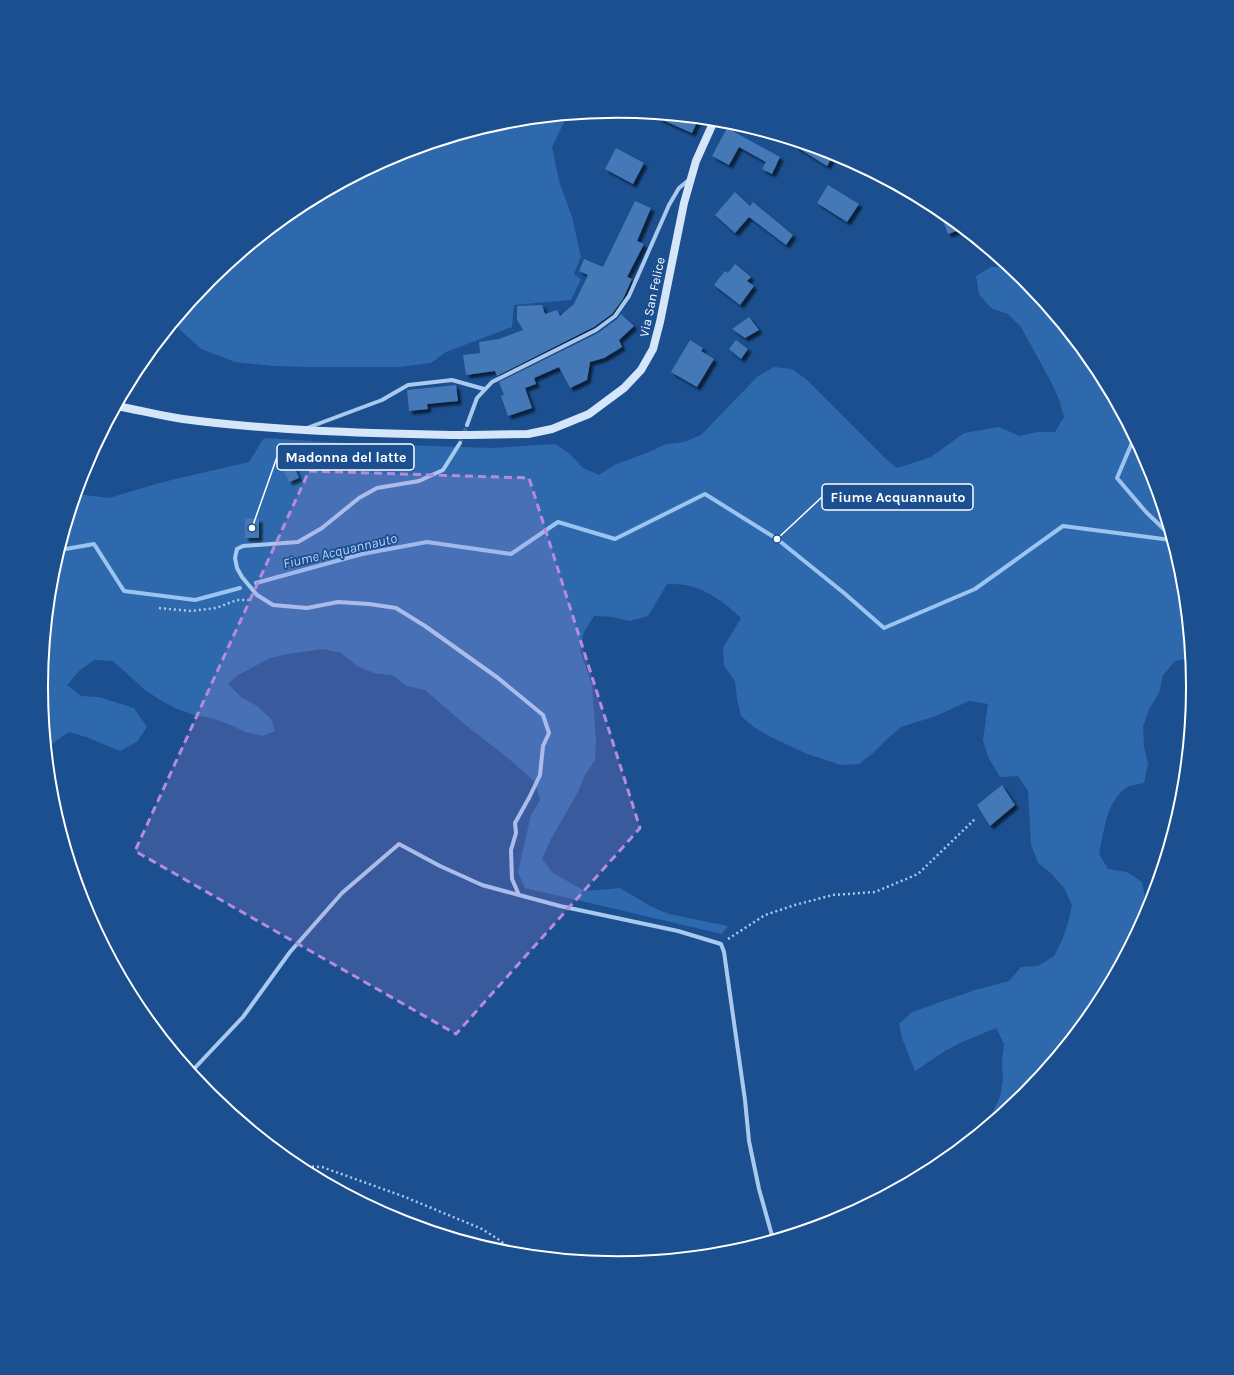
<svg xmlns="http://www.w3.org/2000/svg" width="1234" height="1375" font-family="Karla,sans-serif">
<defs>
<filter id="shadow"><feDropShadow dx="3.5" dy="3.5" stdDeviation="1" flood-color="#0009"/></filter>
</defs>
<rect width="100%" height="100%" fill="#1b4f8f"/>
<!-- green -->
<path fill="#2e69ad" d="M567,116l-15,31 7,34 13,36 9,40 -7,17 7,5 -10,21 -57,5 -2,22 -66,25 -15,11 -32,4h-89l-37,-1 -38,-4 -34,-13 -27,-25 36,-44 87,-72 100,-53 108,-32z
M991,267h17l16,13 72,88 48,89 -1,4 6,17h4l29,97 8,83 -15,3 -12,14 -4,18 -10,16 -6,18 1,19 4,18 -4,19c-5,1 -13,2 -18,5 -20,14 -22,44 -27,66l9,15 19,3 15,10 4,19 -5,17 -12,14 3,8 -36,68 -72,87 -87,72 -18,9 61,-49 12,-13 8,-17 3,-17 -1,-18 2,-18 -8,-16 -34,14 -17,9 -30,20 -13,-33 -3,-14 13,-12 63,-22 34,-9 12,-14 17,-1 16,-10 8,-16 6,-17 4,-18 -8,-17 -12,-14 -14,-11 -7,-18 -3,-54 -10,-15 -18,1 -12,-20 -5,-17 5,-36 -19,-3 -33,15 -35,11 -14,12 -14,14 -14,11 -18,1 -34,-11 -36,-17 -16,-9 -14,-12 -4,-17 -2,-18 -11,-15 -1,-18 18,-30c-16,-15 -34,-29 -55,-33 -6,-1 -13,-1 -19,-1l-19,32 -18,5 -18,-4 -18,-1 -10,16 -4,18 12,35 4,56 -1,19 -10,15 -7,17 -28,49 -8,18 11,14 32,18 35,-3 32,19 17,7 59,12 -6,8 -197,-46 -7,-16 13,-57 9,-15 -5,-18 -27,-24 -45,-35 -38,-33 -18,-4 -15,-11 -18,-2 -17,-7 -16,-13 -18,-4 -35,5 -18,4 -32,17 -10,9 13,13 16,9 14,13 4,12 -13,5 -17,-4 -16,-8 -18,-6 -17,-3 -17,-6 -17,-9 -15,-10 -32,-29 -19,-1 -15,11 -12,14 14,11 18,1 35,11 13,19 -10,15 -17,9 -34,-14 -17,-5 -16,11 -6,9 -6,-65 11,-112 25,-81 32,4 54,-16 86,-20 15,-24 80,5 148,5 63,-4 15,10 13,14 16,7 15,-10 35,-13 17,-8 18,-2 17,-7 57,-59 16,-9 18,2 14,10 80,80 11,9 34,-11 33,-24 35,-6 21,9 17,-4h18l9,-15 -5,-18 -8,-17 -30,-55 -13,-13 -17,-6 -12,-14 -3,-18z"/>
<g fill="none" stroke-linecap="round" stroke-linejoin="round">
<!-- stream -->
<path stroke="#9cc4f0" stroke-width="4" d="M1134,438l-17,40 29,34 23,22
M60,550l34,-6 30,47 71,9 45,-12
M256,583l106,-29 65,-12 84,12 47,-32 57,17 90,-45 72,45 67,54 40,35 91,-39 88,-63 108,14"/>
</g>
<!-- building -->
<path fill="#4478b7" filter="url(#shadow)" d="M659,116l14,1 25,3 -6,13 -34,-15z
M727,128l53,29 -8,17 -10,-5 4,-7 -27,-15 -10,18 -17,-9z
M796,143l38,11 -7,12 -32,-20z
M616,148l28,15 -11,21 -28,-15z
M828,185l31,19 -12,18 -30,-19z
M735,192l15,14 3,-4 40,33 -7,10 -37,-28 -14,16 -20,-18z
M635,201l16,7 -14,33 7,3 -17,33 5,2 -9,20 -11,15 -18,13 -97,49 -2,-5 -29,4 -3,-20 17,-2 -1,-11 20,-3 24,-9 -6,-10v-14l25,-1 3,9 12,-4 3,6 14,-12 14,-29 -9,-4 5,-12 19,8z
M939,210l12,10 11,9 -14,5z
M735,264l16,13 -4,4 7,5 -14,19 -26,-20 11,-14 3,2z
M621,314l13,12 -15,14 3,7 -18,11 -14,4 -3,18 -17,8 -11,-21 -25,11 2,6 -11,4 7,20 -24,8 -7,-20 3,-1 -5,-13 99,-49 19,-14z
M749,317l10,13 -14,8 -13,-9z
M690,340l13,8 -2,3 13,8 -17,28 -26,-15z
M736,340l12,9 -7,10 -12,-10z
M456,385l2,16 -31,3 1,5 -19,2 -2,-21z
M293,464l6,14 -10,4 -6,-13z
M245,518l14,1v19h-14z
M1002,785l13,20 -25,21 -13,-21z"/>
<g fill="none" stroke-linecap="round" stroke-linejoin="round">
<!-- street-tunnel -->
<path stroke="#3d69a0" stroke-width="4" stroke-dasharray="4 2" stroke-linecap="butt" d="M460,443l7,-18"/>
<!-- path -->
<path stroke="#a9c9ee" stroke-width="2.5" stroke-dasharray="2 3" stroke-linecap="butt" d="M159,608l32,3 25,-3 21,-8h13
M728,939l37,-24 30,-10 38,-10 42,-3 43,-18 58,-56
M297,1166l25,1 83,30 77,32 19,12 12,12"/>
<!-- street -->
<path stroke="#a9c9ee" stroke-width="4" d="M467,425l10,-27 15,-16 104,-52 19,-14 14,-20 40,-91 10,-17 11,-9
M307,428l75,-28 26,-15 44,-5 32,9
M460,443l-17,27 -24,11 -42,7 -18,10 -37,30 -24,14 -55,4 -6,3 -2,9 2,10 5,9 15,18 16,10 34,3 31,-6 31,2 27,4 29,18 73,52 45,37 6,18 -6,13 -3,29 -10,21 -15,27 1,10 -5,17 1,29 7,16 41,11 118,25 43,13 3,8 21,148 4,41 10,48 14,50
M191,1072l52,-55 47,-65 52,-59 57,-49 41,22 42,19 37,10"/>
<!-- secondary -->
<path stroke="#d6e6fa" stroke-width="8" d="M117,406c22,4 44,10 66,13 89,12 180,14 270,16
M470,435l58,-1 24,-5 37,-15 35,-26 17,-18 12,-21 7,-27 24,-119 12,-42 18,-40"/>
<!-- secondary-bridge -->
<path stroke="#d6e6fa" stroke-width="8" d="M453,435h17"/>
</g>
<!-- marked area -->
<path fill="#b68bdc" fill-opacity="0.2" stroke="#b68bdc" stroke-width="3" stroke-dasharray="8 5" stroke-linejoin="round" d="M309,471l220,7 111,350 -184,206 -321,-183z"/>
<g text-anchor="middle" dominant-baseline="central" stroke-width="3.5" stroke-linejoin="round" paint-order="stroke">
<!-- street labels -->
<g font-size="13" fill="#fff" stroke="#1b4f8f">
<text transform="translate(652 297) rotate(-78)">Via San Felice</text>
</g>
<!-- water labels -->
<g font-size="14" font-style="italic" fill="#b5d3f5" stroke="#1b4f8f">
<text transform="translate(340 551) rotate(-13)">Fiume Acquannauto</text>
</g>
</g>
<!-- crop -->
<path d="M0 0H1234V1375H0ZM48 687a569 569 0 1 1 1138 0a569 569 0 1 1-1138 0Z" fill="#1b4f8f" fill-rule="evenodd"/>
<path fill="none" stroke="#fff" stroke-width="2" d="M48 687a569 569 0 1 1 1138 0a569 569 0 1 1-1138 0Z"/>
<!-- callouts -->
<path fill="none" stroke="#fff" stroke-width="1.5" d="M252 528L277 457M777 539L822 497"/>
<g fill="#fff" stroke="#1b4f8f" stroke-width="1.5">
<circle cx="252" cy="528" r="4"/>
<circle cx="777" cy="539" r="4"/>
</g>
<g fill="#1b4f8f" stroke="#fff" stroke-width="1.5">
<rect x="277" y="444" width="137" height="26" rx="4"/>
<rect x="822" y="484" width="151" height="26" rx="4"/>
</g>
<g font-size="14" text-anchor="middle" font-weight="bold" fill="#fff">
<text x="346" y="462">Madonna del latte</text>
<text x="898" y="502">Fiume Acquannauto</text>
</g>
</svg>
